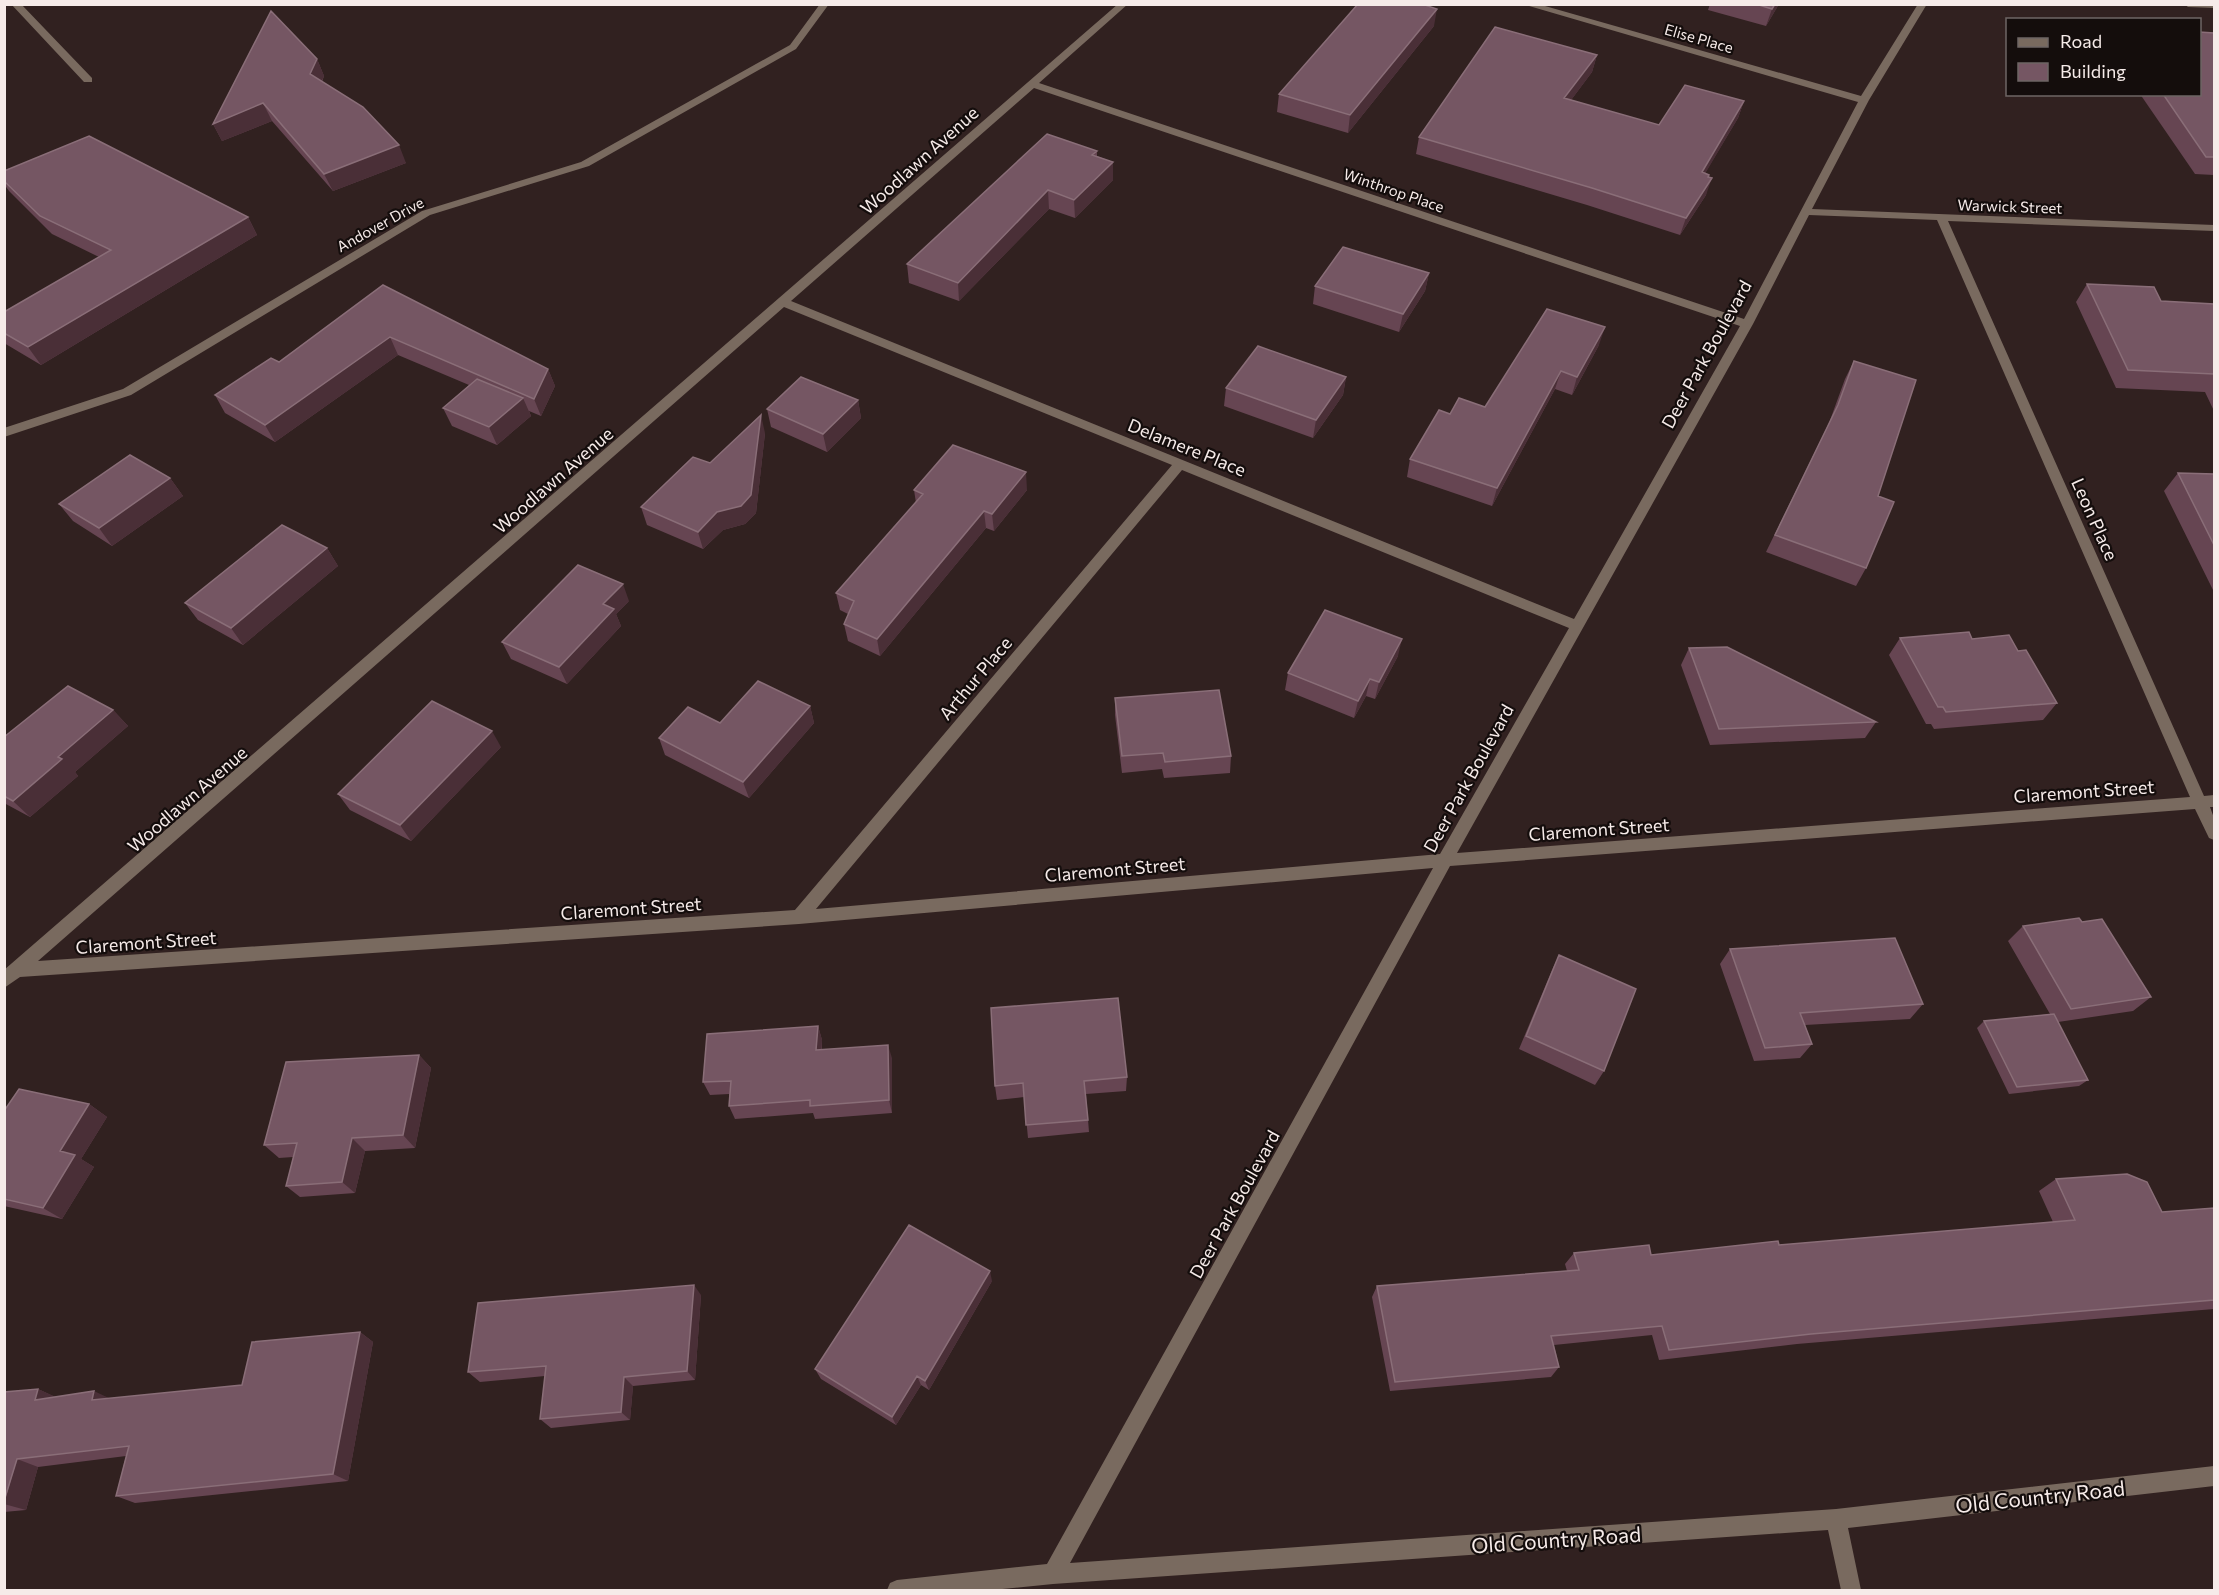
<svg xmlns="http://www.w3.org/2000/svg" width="2219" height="1595" font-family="Commissioner,sans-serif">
<rect width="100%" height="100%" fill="#312120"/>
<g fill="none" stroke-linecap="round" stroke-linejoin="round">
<!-- minor -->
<path fill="#796a5f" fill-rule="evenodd" d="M11,4h10l71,74v4h-8z
M820,4h9l-33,45 -207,117 -159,49 -299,180 -127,42v-9l119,-39 299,-178 159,-49 209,-117z
M1118,4h10l-89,79 705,236 114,-217 -336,-98h16l323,92 57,-92h9l-58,96 -57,109 402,16v6l-266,-10 256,575 10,-1v12h-4l4,11v22l-5,-2 -14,-29 -745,57 -380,697 766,-54 378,-43v20l-366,42 13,62h-20l-13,-60 -775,54 -61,6h-105l3,-7 7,-3 150,-16 386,-696 -634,56 -779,53 -16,11v-18zM1034,88l706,238 -166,293 -783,-318zM1809,215l128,5 253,577 -733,56 296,-529zM784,307l388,158 -377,445 -757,51zM1182,470l387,158 -129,226 -624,55z
M2184,4h30v4l-26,-1z"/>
</g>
<!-- wall -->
<path fill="#664552" d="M1710,4h69l-13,22 -58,-16z
M1434,26l-86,107 -71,-21 2,-18z
M2214,33v142l-19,-1 -55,-80h59z
M1597,55l-5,17 -21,28 88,25 85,-24 -6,17 -33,55 4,4 -3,18 -26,40 -93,-30 -171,-51 3,-17z
M317,59l7,17 -2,6 84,81 -73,28 -61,-70 -50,20 -9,-17z
M1097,151v5l16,6v18l-38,38 -26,-9 -90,92 -50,-18 -2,-19z
M4,171l244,46 9,18 -216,130 -37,-22v-31l95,-55 -47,-23 -43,-43 -5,-7z
M1429,273l-4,18 -26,41 -86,-28 2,-18z
M2087,284l74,17 53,3v107l-9,-19 -89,-4 -40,-86z
M383,285l165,84 7,17 -14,30 -12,-5 2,5 -34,29 -45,-19 -9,-18 26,-23 -71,-30 -123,87 -50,-29 -10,-18 64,-33z
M1599,345l-27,50 -17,-6 -63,117 -85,-29 3,-18 40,-45 35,-7z
M1854,361l12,207 -10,18 -90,-34 63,-129 16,-44z
M1346,377l-3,18 -30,43 -89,-32 2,-18z
M858,400l3,18 -34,34 -56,-25 -4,-18z
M765,433l-9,80 -11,11 -22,6 -20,19 -56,-24 -6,-18 69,-44z
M2178,473l36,1v118l-50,-101z
M170,478l13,18 -71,50 -39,-25 -14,-17z
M914,490h113l-33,41 -8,-3 -106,128 -32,-15 -4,-17 4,-10 -8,-4 -4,-17 80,-90z
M327,548l11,18 -95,79 -45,-25 -13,-17z
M629,601l-13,13 5,12 -54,58 -56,-25 -9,-17z
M1900,638l72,1 46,12 39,52 -14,17 -109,9 -3,-5h-5l-37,-69z
M1689,648l187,74 -11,16 -155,7 -29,-80z
M1398,656l-23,43 -9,-3 -12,22 -69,-28 3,-17z
M1115,698l116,58 -1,17 -66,5 -2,-9 -40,4 -7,-58z
M810,706l4,17 -65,75 -84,-43 -6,-17 61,-15z
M113,710l15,16 -53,46 3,4 -48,41 -26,-14v-66z
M501,747l-90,94 -61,-31 -12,-16z
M2082,922l69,75 -18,14 -75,11 30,58 -9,6 -70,8 -32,-66 7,-7 66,-7 -42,-73 15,-15z
M1730,949l193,55 -13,15 -105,6 7,19 -12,14 -46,3 -34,-97z
M1559,955l45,116 -9,14 -76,-36 33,-79z
M991,1008l136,69 -1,14 -40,3 3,38 -61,6 -4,-41 -27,3 -2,-14z
M818,1026l4,14v10l70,8v55l-77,6 -2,-6 -78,6 -6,-13v-12l-19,1 -7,-13z
M419,1055l12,13 -16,80 -50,3 -10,42 -55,4 -14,-11 7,-29 -14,1 -15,-13z
M89,1104l18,13 -26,42 13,8 -32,52 -58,-13v-95z
M2056,1179l106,33 52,-4v101l-417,35 -138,16 -7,-25 -98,10 5,22 -8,10 -161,14 -18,-94 5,-11 190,-15 -2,-7 9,-11 77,2 128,-10 274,-23 -14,-31z
M992,1281l-63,109 -8,-5 -25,40 -75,-46 -6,-10z
M701,1295l-6,85 -62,6 -3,34 -79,8 -11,-9 5,-43 -65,6 -12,-10z
M360,1332l13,10 -25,139 -213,22 -19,-7 10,-40 -88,11 -12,43 -22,2v-120l34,-3 17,8 55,2 132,-14z"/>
<!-- shaded-wall -->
<path fill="#4a2f37" d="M1775,4h4l-13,22 6,-17z
M1437,9l-3,17 -86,107 2,-18z
M1597,55l-5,17 -32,43 4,-17z
M317,59l7,17 -7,15 -7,-17z
M1744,101l-6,17 -42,71 6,-17z
M263,103l9,18 -50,20 -9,-17z
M399,145l7,18 -73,28 -9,-17z
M1113,162v18l-38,38 -1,-18z
M1712,178l-6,17 -26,40 6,-17z
M1048,190l1,19 -90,92 -1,-18z
M248,217l9,18 -216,130 -13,-18z
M1429,273l-4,18 -26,41 4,-18z
M1605,327l-6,18 -27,50 5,-18z
M390,337l8,18 -123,87 -10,-17z
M548,369l7,17 -14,30 -7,-17z
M1561,371l-6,18 -63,117 5,-18z
M1346,377l-3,18 -30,43 3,-18z
M523,398l8,18 -34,29 -8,-18z
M858,400l3,18 -34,34 -4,-18z
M761,415l4,18 -9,80 -11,11 -22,6 -20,19 -5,-17z
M1026,472l1,18 -33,41 -2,-17z
M170,478l13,18 -71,50 -13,-18z
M984,511l2,17 -106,128 -3,-17z
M327,548l11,18 -95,79 -12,-17z
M623,584l6,17 -13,13 5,12 -54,58 -8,-17 44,-63z
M1402,639l-4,17 -23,43 4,-17z
M1370,679l-4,17 -12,22 4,-17z
M810,706l4,17 -65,75 -6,-16z
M113,710l15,16 -53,46 3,4 -48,41 -17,-16 45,-44z
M492,731l9,16 -90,94 -11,-16z
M818,1026l4,14 -1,24 -5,-14z
M888,1045l4,13v55l-3,-13z
M419,1055l12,13 -16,80 -12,-13z
M89,1104l18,13 -26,42 13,8 -32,52 -19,-11 17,-57z
M352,1138l13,13 -10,42 -13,-11z
M990,1271l2,10 -63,109 -4,-9z
M694,1285l7,10 -6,85 -8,-9z
M360,1332l13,10 -25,139 -15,-7z
M917,1376l4,9 -25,40 -4,-8z
M624,1377l9,9 -3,34 -9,-8z
M38,1389l20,9 -23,2z
M94,1391l19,9h-21z
M17,1459l21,8 -12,43 -22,-6z"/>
<!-- building -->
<path fill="#755663" stroke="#8a6e78" stroke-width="1.5" d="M1358,4h64l15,5 -87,106 -71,-21z
M1756,4h19l-3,5z
M271,11l46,48 -7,15 53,33 36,38 -75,29 -61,-71 -50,21z
M1495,27l102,28 -33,43 95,27 26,-40 59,16 -42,71 7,3 -1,2 4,1 -26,40 -94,-30 -173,-51z
M2199,32l15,1v124h-8l-43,-63h36z
M1047,134l50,17 -5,4 21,7 -39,38 -26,-10 -90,93 -51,-19z
M89,136l159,81 -220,130 -24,-14v-21l107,-62 -71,-34 -36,-35v-10z
M1343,247l86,26 -26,41 -88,-28z
M2087,284l67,3 7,14 53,3v70l-86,-4z
M383,285l165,84 -14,30 -144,-62 -125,88 -50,-30 56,-37 8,4z
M1547,309l58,18 -28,50 -16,-6 -64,117 -87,-29 29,-49 11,4 9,-16 26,9z
M1258,346l88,31 -30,43 -90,-32z
M1854,361l62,19 -38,116 16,6 -28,66 -91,-33 63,-130z
M801,377l57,23 -35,34 -56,-25z
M477,379l46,19 -34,29 -46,-19z
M761,415l-10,80 -10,11 -24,6 -19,20 -57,-25 52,-50 17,6z
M953,445l73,27 -34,42 -8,-3 -107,128 -33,-15 10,-23 -18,-8 87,-99 -9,-4z
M130,455l40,23 -71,50 -40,-24z
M2178,473l36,1v71z
M282,525l45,23 -96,80 -46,-25z
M578,565l45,19 -20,20 11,5 -55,58 -57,-25z
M1325,610l77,29 -23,43 -9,-3 -12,22 -70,-28z
M1969,632l3,7 37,-4 9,16 8,-1 31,53 -111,9 -3,-5h-5l-38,-69z
M1727,647l149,75 -157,7 -30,-81z
M758,681l52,25 -67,76 -84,-44 29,-31 32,16z
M68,686l45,24 -55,47 4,2 -49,42 -9,-5v-59z
M1219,690l12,66 -66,6 -2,-9 -41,3 -7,-58z
M432,701l60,30 -92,94 -62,-31z
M2079,918l3,4 20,-3 49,78 -80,12 -48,-83z
M1895,938l28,66 -123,9 12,31 -47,4 -35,-99z
M1559,955l77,34 -32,82 -78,-35z
M1118,998l9,79 -43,4 4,39 -62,5 -3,-42 -28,3 -4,-78z
M2054,1014l34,66 -71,7 -33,-66z
M818,1026l-2,24 72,-5 1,55 -79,6v-6l-81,6 2,-25 -28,1 4,-48z
M419,1055l-16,80 -51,3 -10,44 -56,4 11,-43 -33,2 22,-83z
M19,1089l70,15 -29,47 15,4 -32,53 -39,-9v-88z
M2127,1174l20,8 15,30 52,-4v92l-403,34 -142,16 -7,-24 -111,10 8,31 -164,15 -18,-96 202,-16 -5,-17 75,-8 2,10 127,-14 1,4 296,-25 -19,-41z
M909,1225l81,46 -65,110 -8,-5 -25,41 -77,-48z
M694,1285l-7,86 -63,6 -3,35 -81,7 6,-53 -78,6 10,-69z
M360,1332l-27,142 -217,22 13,-50 -112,13 -13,42v-109l34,-3 -3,11 59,-9 -2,9 150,-15 10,-43z"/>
<g text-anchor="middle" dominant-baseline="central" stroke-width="4.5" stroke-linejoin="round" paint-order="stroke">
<!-- far-street labels -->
<g font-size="15" fill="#f6ebe9" stroke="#140d0c">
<text transform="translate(1699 38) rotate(16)">Elise Place</text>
<text transform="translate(1394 190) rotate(19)">Winthrop Place</text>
<text transform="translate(2010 206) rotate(2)">Warwick Street</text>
<text transform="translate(380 224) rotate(-29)">Andover Drive</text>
</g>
<!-- street labels -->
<g font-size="18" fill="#f6ebe9" stroke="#140d0c">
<text transform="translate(919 160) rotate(-42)">Woodlawn Avenue</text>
<text transform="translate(1706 354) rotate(-61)">Deer Park Boulevard</text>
<text transform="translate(1187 447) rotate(22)">Delamere Place</text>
<text transform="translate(553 480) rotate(-41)">Woodlawn Avenue</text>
<text transform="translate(2095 519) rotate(66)">Leon Place</text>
<text transform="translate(975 678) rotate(-50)">Arthur Place</text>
<text transform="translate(1468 778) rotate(-61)">Deer Park Boulevard</text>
<text transform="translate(2084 791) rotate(-4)">Claremont Street</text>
<text transform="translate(187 799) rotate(-41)">Woodlawn Avenue</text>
<text transform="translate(1599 829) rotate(-4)">Claremont Street</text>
<text transform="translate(1115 869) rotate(-5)">Claremont Street</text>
<text transform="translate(631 908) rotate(-4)">Claremont Street</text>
<text transform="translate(146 942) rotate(-4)">Claremont Street</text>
<text transform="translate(1234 1204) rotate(-61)">Deer Park Boulevard</text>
</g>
<!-- near-street labels -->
<g font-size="21" fill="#f6ebe9" stroke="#140d0c">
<text transform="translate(2040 1496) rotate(-6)">Old Country Road</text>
<text transform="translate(1556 1539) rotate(-4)">Old Country Road</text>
</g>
</g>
<!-- border -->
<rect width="2219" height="1595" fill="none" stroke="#f6ebe9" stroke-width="12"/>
<!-- legend -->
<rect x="2006" y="18" width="195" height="78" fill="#140d0c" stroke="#6e6664" stroke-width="1.5"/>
<rect x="2018" y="38" width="30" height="9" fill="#796a5f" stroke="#6e6664" stroke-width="1.5"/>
<text x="2060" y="48" font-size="18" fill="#f6ebe9">Road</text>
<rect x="2018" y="63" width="30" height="18" fill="#755663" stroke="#6e6664" stroke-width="1.5"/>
<text x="2060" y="78" font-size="18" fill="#f6ebe9">Building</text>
</svg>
